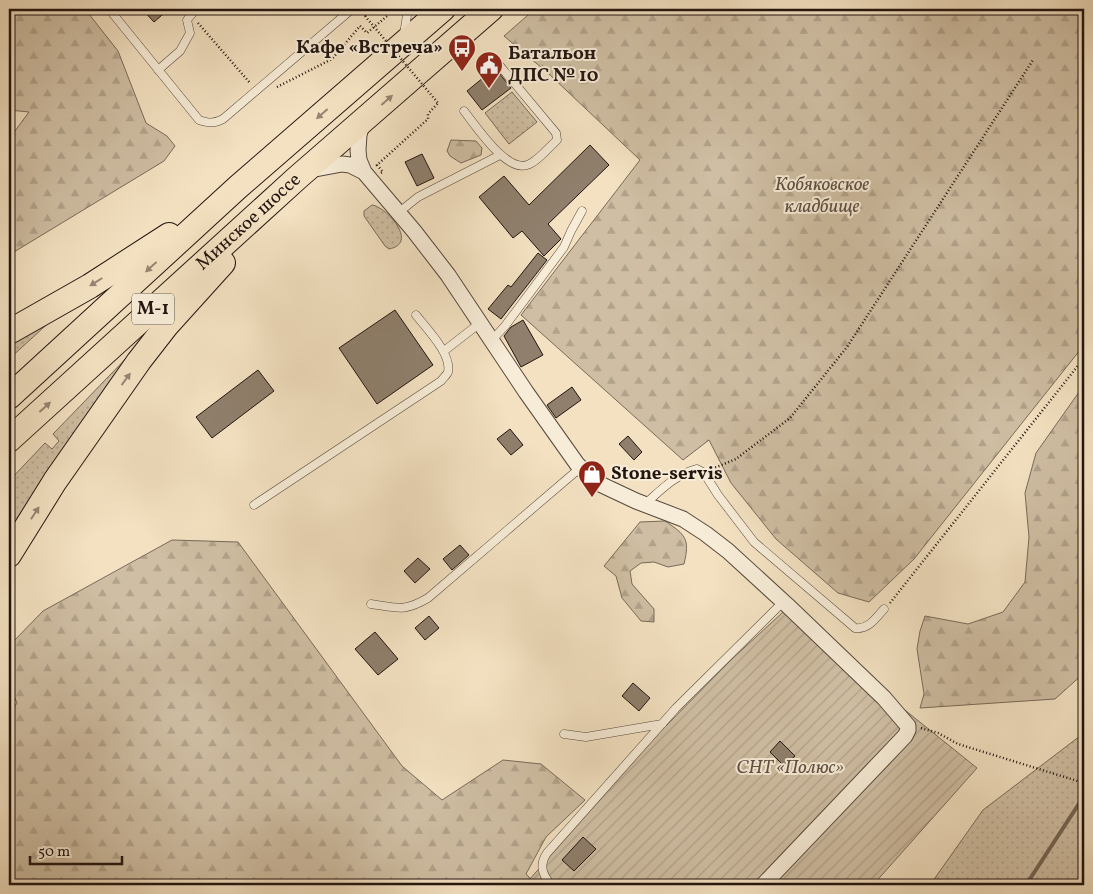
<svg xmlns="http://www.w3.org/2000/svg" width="1093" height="894" font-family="Vollkorn,serif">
<defs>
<pattern id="grass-dots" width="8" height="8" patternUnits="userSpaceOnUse" patternTransform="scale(1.25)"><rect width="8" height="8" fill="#cfbea3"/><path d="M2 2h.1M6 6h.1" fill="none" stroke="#b1a28b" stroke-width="1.8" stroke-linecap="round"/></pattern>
<pattern id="forest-firs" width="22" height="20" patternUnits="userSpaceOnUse" patternTransform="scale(1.25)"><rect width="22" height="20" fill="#cfbea3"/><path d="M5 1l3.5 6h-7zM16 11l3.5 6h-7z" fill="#b1a28b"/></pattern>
<pattern id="garden-furrows" width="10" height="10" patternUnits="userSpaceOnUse" patternTransform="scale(1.25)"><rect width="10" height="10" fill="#cfbea3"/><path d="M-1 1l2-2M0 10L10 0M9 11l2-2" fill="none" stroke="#b1a28b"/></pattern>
</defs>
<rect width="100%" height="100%" fill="#f3e1c1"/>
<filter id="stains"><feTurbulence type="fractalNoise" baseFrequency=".004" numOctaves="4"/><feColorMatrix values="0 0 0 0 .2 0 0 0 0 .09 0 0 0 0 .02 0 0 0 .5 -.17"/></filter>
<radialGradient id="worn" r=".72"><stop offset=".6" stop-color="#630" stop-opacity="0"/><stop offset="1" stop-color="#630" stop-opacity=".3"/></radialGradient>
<!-- grass -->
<path fill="url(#grass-dots)" stroke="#786a5a" d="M512,92l25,30 -28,22 -24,-31z
M372,205c13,1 48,38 17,44l-4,-3 -21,-30v-5z
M65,308l-56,51v-18z
M138,346l-129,195v-60l36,-38 7,6 7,-8 -6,-7z
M1084,733v152h-154l53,-75z"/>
<!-- forest -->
<path fill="url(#forest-firs)" stroke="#786a5a" d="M9,9h76l33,42 28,72 21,13 8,10 -11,15 -155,94v-116l20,-27 -20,-2z
M535,9h549v336l-170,214 -45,43 -31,-9 -62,-54 -45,-56 -22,-43 -26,20 -162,-145 119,-155 -91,-86 -45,-38z
M451,140l25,1 6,7 -1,7 -20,8 -11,-7 -3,-5z
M1084,385v288l-29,26 -135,9 4,-14 -7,-45 3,-18 5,-15 43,8 35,-12 22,-30 4,-45 -4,-44 11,-40z
M665,521c21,14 25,18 19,43l-16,3 -14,-5 -13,1 -11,8 2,13 22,25v13l-13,-1 -19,-23 -6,-22 -12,-10 36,-44z
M172,540l66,2 164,224 40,34 61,-40 38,4 44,36 -39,37 -20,37 11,11h-528v-170l8,-12 -8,-18v-39l34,-35z"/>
<!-- garden -->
<path fill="url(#garden-furrows)" stroke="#786a5a" d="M783,612l194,156 -104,117h-339l-5,-5 130,-147 73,-74z"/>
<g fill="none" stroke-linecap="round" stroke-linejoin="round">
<!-- stream -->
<path stroke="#756656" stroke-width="4" d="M1026,885l58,-89"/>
</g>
<!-- building -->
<path fill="#8f7f6c" stroke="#221510" d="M142,9h27l-15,13z
M495,68l16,20 -29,22 -15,-19z
M590,145l19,20 -61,59 13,15 -17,17 -22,-25 -9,7 -34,-41 25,-21 25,29z
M422,154l12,24 -17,8 -12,-24z
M538,253l9,7 -46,59 -13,-10 20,-24 3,2z
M395,310l38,55 -56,39 -38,-56z
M523,320l20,35 -22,12 -17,-31 7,-9z
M258,370l16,21 -62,47 -16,-21z
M572,387l9,13 -25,18 -9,-13z
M510,429l13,16 -12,10 -14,-16z
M628,436l14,16 -8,8 -15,-16z
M460,545l9,10 -17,15 -9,-11z
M418,558l12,11 -15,14 -11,-12z
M429,616l10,12 -14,12 -10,-12z
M375,632l23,27 -20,16 -23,-26z
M633,683l17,15 -11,13 -17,-15z
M780,741l15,15 -11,10 -14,-14z
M583,837l13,12 -22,22 -12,-11z"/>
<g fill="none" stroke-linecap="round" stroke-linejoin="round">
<!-- service casing -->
<g stroke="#56483c" stroke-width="9">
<path id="service" d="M109,9l90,111c9,3 15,4 24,-1l129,-110
M404,34l4,-25
M158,70l22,-19 10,-18 -3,-13 9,-11
M464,111c12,15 42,61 63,54 10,-3 21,-17 30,-25l-1,-7 -56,-67
M398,213l20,-16 82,-42
M492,340l13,-14 59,-79 7,-16 11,-20
M444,351l36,-28
M645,504c16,-14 31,-30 52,-35l7,4 14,22 36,47 101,86c13,2 21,-10 29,-19
M254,505l187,-124c2,-3 6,-6 7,-9 4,-18 -22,-44 -32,-57
M371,604c27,4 33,8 57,-6l152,-130
M564,734l22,3 76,-13
M551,885c-9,-11 -12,-20 -4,-32l129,-145 107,-106"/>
</g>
<!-- minor casing -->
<g stroke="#56483c" stroke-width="17">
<path id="minor" d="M363,121l-4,14 -1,15 1,10 5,12 50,59 34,44 78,117 51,72 14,14 11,7 34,16 47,18 23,15 22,17 59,54 97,93 24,28v4l-3,6 -142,149
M310,170l32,-6 8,1 14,7"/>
</g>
<!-- trunk casing -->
<g stroke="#221510" stroke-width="26">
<g id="trunk">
<path d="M9,332l81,-46 79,-51"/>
<path d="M9,397l229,-210 205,-178"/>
<path id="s1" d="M9,440l288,-262 194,-169"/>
<path d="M9,555l46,-74 84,-120 28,-36 56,-62"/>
</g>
</g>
<!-- path -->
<path stroke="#221510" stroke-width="2.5" stroke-dasharray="1 2.5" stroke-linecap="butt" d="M365,16l8,-7
M198,23l52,60
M277,87l55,-28 28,-33 7,7 20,-17 -7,-7
M381,173l2,-1 -6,-7 51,-46v-5l10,-11
M712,469l24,-10 54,-41 57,-71 186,-287
M890,603l194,-245
M921,728l17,5 20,11 126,39"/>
<!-- service -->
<use href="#service" stroke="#f7ecd7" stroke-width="8"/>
<!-- minor -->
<use href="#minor" stroke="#f7ecd7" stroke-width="15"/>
<!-- trunk -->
<use href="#trunk" stroke="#f3e1c1" stroke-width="24"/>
<!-- path-bridge -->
<path stroke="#221510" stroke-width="2.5" stroke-dasharray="1 2.5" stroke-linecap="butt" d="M365,16l73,87"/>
</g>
<!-- one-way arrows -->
<defs><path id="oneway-solid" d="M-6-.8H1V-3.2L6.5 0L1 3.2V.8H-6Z" transform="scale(1.25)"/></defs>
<g fill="#958571">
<use href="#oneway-solid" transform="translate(387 100) rotate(-41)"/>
<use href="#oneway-solid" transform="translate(322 114) rotate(139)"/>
<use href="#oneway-solid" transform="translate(151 267) rotate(138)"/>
<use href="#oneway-solid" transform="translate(96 282) rotate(148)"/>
<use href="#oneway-solid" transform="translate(126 379) rotate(-54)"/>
<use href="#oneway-solid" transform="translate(45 407) rotate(-42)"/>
<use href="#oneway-solid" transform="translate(35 513) rotate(-57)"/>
</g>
<!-- icons -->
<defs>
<g id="bus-pin" transform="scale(1.4375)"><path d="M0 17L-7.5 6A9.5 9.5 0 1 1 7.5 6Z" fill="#8f2418" stroke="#f7ecd7"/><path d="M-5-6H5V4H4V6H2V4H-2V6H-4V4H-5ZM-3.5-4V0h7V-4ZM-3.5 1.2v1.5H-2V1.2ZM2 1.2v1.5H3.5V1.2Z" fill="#fff"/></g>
<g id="civic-pin" transform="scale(1.4375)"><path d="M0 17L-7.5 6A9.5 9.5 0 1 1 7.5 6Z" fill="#8f2418" stroke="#f7ecd7"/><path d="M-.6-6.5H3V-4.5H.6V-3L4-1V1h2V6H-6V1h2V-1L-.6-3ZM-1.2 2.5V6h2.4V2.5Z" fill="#fff"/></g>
<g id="shop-pin" transform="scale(1.4375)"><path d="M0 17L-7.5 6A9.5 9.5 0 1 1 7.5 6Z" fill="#8f2418" stroke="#f7ecd7"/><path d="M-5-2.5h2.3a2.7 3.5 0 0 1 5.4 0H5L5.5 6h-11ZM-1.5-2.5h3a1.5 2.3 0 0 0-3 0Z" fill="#fff"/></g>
</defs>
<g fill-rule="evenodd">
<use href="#bus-pin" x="462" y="48"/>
<use href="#civic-pin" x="489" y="65"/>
<use href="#shop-pin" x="592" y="474"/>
</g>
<g text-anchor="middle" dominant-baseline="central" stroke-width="4" stroke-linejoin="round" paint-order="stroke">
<!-- shield labels -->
<rect fill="#f7ecd7" stroke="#62564c" stroke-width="1" x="132" y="293.5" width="42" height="31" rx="4"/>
<g font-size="18" font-weight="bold" fill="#221510">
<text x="153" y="309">М-1</text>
</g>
<!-- poi labels -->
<g font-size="19" font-weight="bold" fill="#221510" stroke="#f7ecd7" text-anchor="start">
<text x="443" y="48" text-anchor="end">Кафе «Встреча»</text>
<text x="508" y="54">Батальон<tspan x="508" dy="22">ДПС № 10</tspan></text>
<text x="611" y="474">Stone-servis</text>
</g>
<!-- park labels -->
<g font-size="19" font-style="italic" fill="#5f5043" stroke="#f7ecd7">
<text x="822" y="185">Кобяковское<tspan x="822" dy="22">кладбище</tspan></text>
<text x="790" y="768">СНТ «Полюс»</text>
</g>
<!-- street labels -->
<g font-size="19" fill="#221510" stroke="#f7ecd7">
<text stroke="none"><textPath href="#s1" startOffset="324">Минское шоссе</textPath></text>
</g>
</g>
<!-- margin -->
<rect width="1093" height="894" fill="none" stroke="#f3e1c1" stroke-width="30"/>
<rect x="10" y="10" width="1073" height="874" fill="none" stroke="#221510" stroke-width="2.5"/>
<rect x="15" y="15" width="1063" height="864" fill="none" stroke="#221510"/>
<!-- scale -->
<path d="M30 856v8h92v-8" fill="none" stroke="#221510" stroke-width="2.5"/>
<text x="38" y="856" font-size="15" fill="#221510" stroke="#f7ecd7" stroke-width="4" paint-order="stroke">50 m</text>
<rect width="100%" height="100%" filter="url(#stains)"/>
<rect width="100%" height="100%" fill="url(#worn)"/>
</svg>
